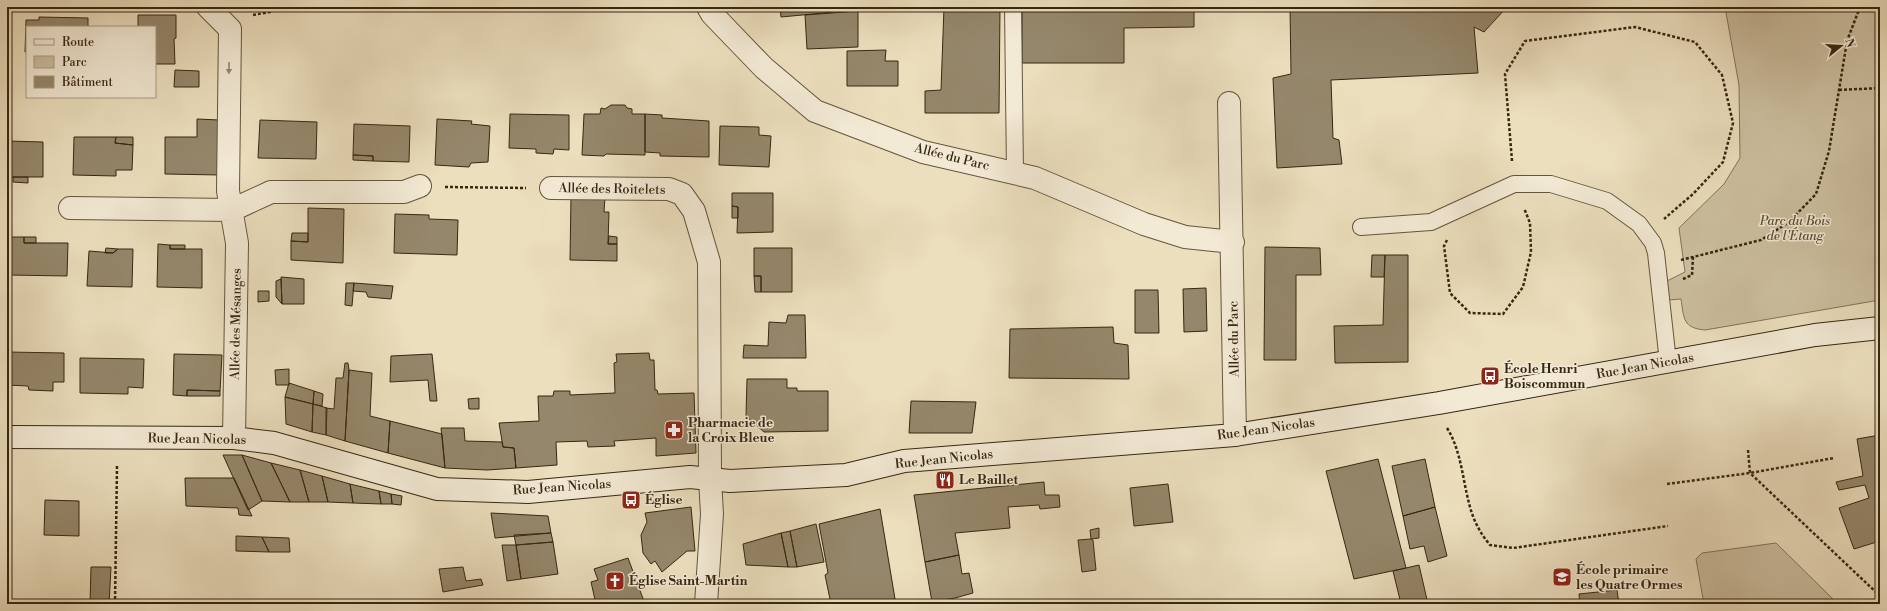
<svg xmlns="http://www.w3.org/2000/svg" width="1887" height="611" font-family="'Libre Bodoni',serif">
<rect width="100%" height="100%" fill="#ecdfbe"/>
<filter id="stains"><feTurbulence type="fractalNoise" baseFrequency=".005" numOctaves="4"/><feColorMatrix values="0 0 0 0 .2 0 0 0 0 .09 0 0 0 0 .02 0 0 0 .5 -.17"/></filter>
<radialGradient id="worn" r=".72"><stop offset=".6" stop-color="#630" stop-opacity="0"/><stop offset="1" stop-color="#630" stop-opacity=".3"/></radialGradient>
<!-- green -->
<path fill="#cdc0a1" stroke="#82745a" d="M1725,7h155v293l-175,30c-22,-2 -21,-11 -24,-31l-12,1 -2,-19 18,-9 -6,-44 45,-44 16,-26 -1,-73z
M1776,543l62,61h-134l-8,-45 6,-6z"/>
<!-- building -->
<path fill="#95876b" stroke="#362712" d="M780,7h54v5l-53,5z
M944,7h56l-1,106h-74v-22l16,-1z
M1022,7h172v20l-70,1v35h-102z
M1290,7h217l-23,25 -10,-5 4,46 -147,7 2,58 6,2 3,24 -65,4 -4,-90 18,-4z
M858,11v36l-51,2 -2,-34z
M138,15h38v23l-2,1 1,25h-20v-37h-17z
M39,17l49,1v9h-61v25h-2l1,-32h13z
M886,50l-1,11h13v25h-51v-35z
M175,70l24,1v16h-25z
M611,105h14l2,3 5,1v5h13v41l-39,-1 -2,2 -22,-1 2,-41h16l1,-6 4,1z
M510,114l59,1v35l-15,-1 -1,5 -17,-1v-4l-27,-1z
M645,114l17,1v3l47,3v36l-49,-1v-3l-15,-1z
M197,119l22,1 1,55 -55,-1v-37h32z
M437,119l35,2 -1,3 19,2 -2,36 -17,1 -2,4 -34,-2z
M260,120l57,2 -1,37 -58,-1z
M354,124l56,2 -1,36 -36,-1v-5l-20,-1z
M720,126l39,1v8l12,1 -2,31 -50,-2z
M74,137h42l-1,6 18,2 -1,25h-16v6l-43,-1z
M116,137h17v8l-18,-2z
M7,141l36,1v35h-36z
M353,155l20,1v5l-20,-1z
M13,177h15v6l-15,-1z
M732,193h41v39l-36,1 1,-26 -6,-1z
M571,196l34,1 -1,15h5l-1,32h9v17l-47,-1z
M732,206l6,1v11h-6z
M308,208l36,1 -1,54 -52,-3v-19l17,1z
M395,214l34,1v4l29,1 -1,35 -63,-2z
M292,233h16v9l-17,-1z
M609,236l8,1v7h-9z
M9,237h15v6h44l-1,33 -59,-1z
M24,237h12v6h-12z
M158,244l12,1v4h32v39l-45,-1z
M170,245h15v4h-15z
M1265,247l55,1 1,27h-25v85h-32z
M106,248l12,1 -5,4h-8z
M754,248h38v44h-31v-16h-7z
M118,249h15l-1,38 -45,-1 2,-35 24,2z
M1372,255h13l-1,22h-13z
M1385,255h23v107l-73,1 -1,-37 49,-1z
M754,276h7v16h-6z
M281,277l23,2v25h-22z
M281,279l1,25 -6,-7v-16z
M346,283h8l-2,23 -7,-1z
M354,283l39,3 -2,13 -23,-2 -2,-5 -13,-1z
M1206,288l1,43 -23,1 -1,-43z
M1135,290h23l1,43h-24z
M258,291h11v10l-11,1z
M788,315h17l1,43h-63l1,-13 24,1 1,-24 17,1z
M1113,327l1,16 14,2 1,34 -120,-1 1,-49z
M7,352l57,1v29h-11v9l-24,-1 -1,-4 -21,-1z
M649,353l1,7h4l1,30h2l1,4 36,-1 2,60 -40,3v-18l-42,3 1,5 -27,1 -1,-6 -31,1 1,23 -41,3 -2,-20 -11,-1 -4,-24 40,-2 -1,-25h15l1,-5h16v4l45,-2 -1,-30 3,-1 -1,-8z
M174,354l48,1 -2,36 -33,-1v6l-14,-1z
M432,354l5,47h-7l-2,-21 -38,2 1,-26z
M80,358l64,1 -1,29 -15,-1v7l-48,-1z
M345,363h3l1,7 -4,71 -19,-6v-27l8,1 2,-31h7z
M289,369v16h-13l-1,-15z
M349,370l23,3 -2,43 20,5 -2,32 -43,-12z
M747,379h40v9h10v3h31v40l-64,1 -18,-16z
M289,383l25,8 -1,13 -28,-7z
M187,390l33,1v5h-33z
M314,391l9,3 -1,12 -9,-2z
M285,397l28,7 -1,28 -26,-8z
M479,398v11h-10l-1,-10z
M911,401l65,1 -4,31h-63z
M313,404l14,4 -1,27 -14,-3z
M390,421l52,13 3,34 -57,-15z
M441,428h23l1,13 37,1 1,5 11,1 2,20 -29,2 -42,-2z
M1880,435v106l-26,8 -15,-41 30,-10 -4,-13 -26,5 -3,-8 27,-6 -6,-37z
M223,455h19l20,46 -14,9z
M242,455l29,8 19,39 -28,-1z
M1378,459l28,109 -52,11 -28,-108z
M1425,459l10,48 -32,9 -11,-50z
M271,463l29,7 9,32h-19z
M300,470l22,6 6,26h-19z
M322,476l28,8 3,19 -25,-1z
M185,478h49l18,38 -13,-1 -1,-7 -52,-2z
M1044,482l1,13h14l1,12 -20,2 -1,-4 -31,2 2,21 -55,5 4,22 -34,7 -11,-67z
M350,484l29,7 2,13 -28,-1z
M1168,484l5,38 -39,4 -4,-38z
M379,491l12,3 1,10h-11z
M391,494l11,2 -1,9 -9,-1z
M45,500l34,1v35l-35,-1z
M691,507l4,44h-8l-25,21 -7,-11 -4,3 -8,-11 -2,-18 6,-13 -2,-9z
M1435,507l12,49 -19,6 -4,-16 -14,3 -7,-33z
M880,509l15,90 -22,5h-42l-6,-29 3,-2 -9,-49z
M491,513l57,3 3,17 -56,5z
M816,524l8,38 -27,5 -7,-36z
M1099,528v10l-8,1 -1,-9z
M790,531l7,36h-9l-7,-34z
M551,533l2,9 -37,3 -2,-10z
M781,533l7,34 -42,-2 -3,-21z
M236,536l26,1 7,15 -33,-1z
M262,537l27,1 1,14h-21z
M1091,539l2,1 3,30 -14,2 -4,-32z
M553,542l5,32 -37,5 -5,-34z
M502,545h14l5,34 -14,2z
M959,555l3,19 7,-1 4,20 -18,5 -23,4 -7,-40z
M628,558l17,46h-49l-5,-22 7,-2 -4,-11z
M1419,565l9,39h-27l-8,-33z
M91,567h20l-2,37h-19z
M463,567l3,14 15,-2 2,6 -40,7 -4,-23z
M1617,590l2,14h-39l-1,-10z"/>
<g fill="none" stroke-linecap="round" stroke-linejoin="round">
<!-- lane casing -->
<g stroke="#64553d" stroke-width="18">
<path id="lane" d="M1013,7l2,166
M1361,227l70,-5 83,-38h37l56,17 32,23 14,19 3,10 12,109"/>
</g>
<!-- street casing -->
<g stroke="#64553d" stroke-width="24">
<path id="street" d="M208,7l22,22 -2,162 9,52 -3,195
M708,7l4,7 52,54 51,43 108,41 112,26 109,46 41,13 48,5
M1229,103l6,332
M551,188l118,1 13,5 12,17 15,51 1,217 2,35 -6,90
M70,208l162,2 39,-18h133l16,-6"/>
</g>
<!-- secondary casing -->
<g stroke="#362712" stroke-width="24">
<path id="secondary" d="M7,437l227,1 40,5 163,46 91,3 162,-15 40,4 116,-6 58,-14 331,-26 204,-32 376,-68 65,-7"/>
</g>
<!-- path -->
<path stroke="#362712" stroke-width="2.5" stroke-dasharray="3 2" stroke-linecap="butt" d="M253,15l17,-3 13,-5
M1839,90l41,-2
M1512,161l-7,-87 20,-33 110,-14 60,15 27,33 11,48 -10,39 -30,32 -29,25
M445,187l81,1
M1447,240l-3,6 6,47 20,20 33,1 20,-27 8,-35 -1,-29 -6,-15
M1681,260l80,-20 28,-18 27,-28 13,-43 18,-110 13,-34
M1683,279l9,-4 1,-18
M1447,428c19,30 15,72 32,101 3,6 7,11 11,16l23,3 155,-22
M1748,450l2,23 130,123
M1667,484l83,-11 84,-15
M115,604l2,-139"/>
<!-- lane -->
<use href="#lane" stroke="#f3ead5" stroke-width="16"/>
<!-- street -->
<use href="#street" stroke="#f3ead5" stroke-width="22"/>
<!-- secondary -->
<use href="#secondary" stroke="#f3ead5" stroke-width="22"/>
</g>
<!-- one-way arrows -->
<defs><path id="oneway-solid" d="M-6-.8H1V-3.2L6.5 0L1 3.2V.8H-6Z"/></defs>
<use fill="#948874" href="#oneway-solid" transform="translate(229 68) rotate(91)"/>
<!-- icons -->
<defs>
<g id="bus-square" transform="scale(1)"><rect x="-9" y="-9" width="18" height="18" rx="4" fill="#8f2418" stroke="#f3ead5"/><path d="M-5-6H5V4H4V6H2V4H-2V6H-4V4H-5ZM-3.5-4V0h7V-4ZM-3.5 1.2v1.5H-2V1.2ZM2 1.2v1.5H3.5V1.2Z" fill="#fff"/></g>
<g id="pharmacy-square" transform="scale(1)"><rect x="-9" y="-9" width="18" height="18" rx="4" fill="#8f2418" stroke="#f3ead5"/><path d="M-2-6h4v4h4v4h-4v4h-4v-4h-4v-4h4Z" fill="#fff"/></g>
<g id="restaurant-square" transform="scale(1)"><rect x="-9" y="-9" width="18" height="18" rx="4" fill="#8f2418" stroke="#f3ead5"/><path d="M-5-6h1v4h1v-4h1v4h1v-4h1v5L-1.5 .5V6h-2V.5L-5-1ZM5-6V6H3V1.5H1.5Q1.5-4 5-6Z" fill="#fff"/></g>
<g id="school-square" transform="scale(1)"><rect x="-9" y="-9" width="18" height="18" rx="4" fill="#8f2418" stroke="#f3ead5"/><path d="M0-5L7-2L0 1L-7-2ZM-4 1L0 2.5L4 1V4Q0 6-4 4Z" fill="#fff"/></g>
<g id="church-square" transform="scale(1)"><rect x="-9" y="-9" width="18" height="18" rx="4" fill="#8f2418" stroke="#f3ead5"/><path d="M-1.2-6h2.4v3.5h3.3v2.4h-3.3V6h-2.4V-.1h-3.3v-2.4h3.3Z" fill="#fff"/></g>
</defs>
<g fill-rule="evenodd">
<use href="#bus-square" x="1490" y="376"/>
<use href="#pharmacy-square" x="674" y="430"/>
<use href="#restaurant-square" x="945" y="480"/>
<use href="#bus-square" x="631" y="500"/>
<use href="#school-square" x="1562" y="577"/>
<use href="#church-square" x="615" y="581"/>
</g>
<g text-anchor="middle" dominant-baseline="central" stroke-width="3" stroke-linejoin="round" paint-order="stroke">
<!-- street labels -->
<g font-size="13" fill="#362712" stroke="#f3ead5">
<text transform="translate(952 157) rotate(14)">Allée du Parc</text>
<text transform="translate(612 189) rotate(1)">Allée des Roitelets</text>
<text transform="translate(236 324) rotate(-89)">Allée des Mésanges</text>
<text transform="translate(1234 339) rotate(-91)">Allée du Parc</text>
<text transform="translate(1645 366) rotate(-10)">Rue Jean Nicolas</text>
<text transform="translate(1266 429) rotate(-8)">Rue Jean Nicolas</text>
<text transform="translate(197 439) rotate(1)">Rue Jean Nicolas</text>
<text transform="translate(944 459) rotate(-6)">Rue Jean Nicolas</text>
<text transform="translate(562 487) rotate(-4)">Rue Jean Nicolas</text>
</g>
<!-- park labels -->
<g font-size="13" font-style="italic" fill="#5c4d36" stroke="#f3ead5">
<text x="1795" y="221">Parc du Bois<tspan x="1795" dy="15">de l'Étang</tspan></text>
</g>
<!-- poi labels -->
<g font-size="13" font-weight="bold" fill="#362712" stroke="#f3ead5" text-anchor="start">
<text x="1504" y="369">École Henri<tspan x="1504" dy="15">Boiscommun</tspan></text>
<text x="688" y="423">Pharmacie de<tspan x="688" dy="15">la Croix Bleue</tspan></text>
<text x="959" y="480">Le Baillet</text>
<text x="645" y="500">Église</text>
<text x="1576" y="570">École primaire<tspan x="1576" dy="15">les Quatre Ormes</tspan></text>
<text x="629" y="581">Église Saint-Martin</text>
</g>
</g>
<!-- margin -->
<rect width="1887" height="611" fill="none" stroke="#ecdfbe" stroke-width="24"/>
<rect x="8" y="8" width="1871" height="595" fill="none" stroke="#362712" stroke-width="2"/>
<rect x="12" y="12" width="1863" height="587" fill="none" stroke="#362712"/>
<!-- legend -->
<rect x="26" y="26" width="130" height="72" fill="#f3ead5" stroke="#a79c87"/>
<rect x="34" y="39" width="20" height="6" fill="#f3ead5" stroke="#a79c87"/>
<text x="62" y="46" font-size="12" fill="#362712">Route</text>
<rect x="34" y="56" width="20" height="12" fill="#cdc0a1" stroke="#a79c87"/>
<text x="62" y="66" font-size="12" fill="#362712">Parc</text>
<rect x="34" y="76" width="20" height="12" fill="#95876b" stroke="#a79c87"/>
<text x="62" y="86" font-size="12" fill="#362712">Bâtiment</text>
<!-- north arrow -->
<g transform="translate(1841 46) rotate(72)" stroke="#f3ead5" stroke-width="3" paint-order="stroke">
<path d="M0-3L7 15L0 10L-7 15Z" fill="#362712"/>
<text y="-6" font-size="11" font-weight="bold" text-anchor="middle" fill="#362712">N</text>
</g>
<rect width="100%" height="100%" filter="url(#stains)"/>
<rect width="100%" height="100%" fill="url(#worn)"/>
</svg>
